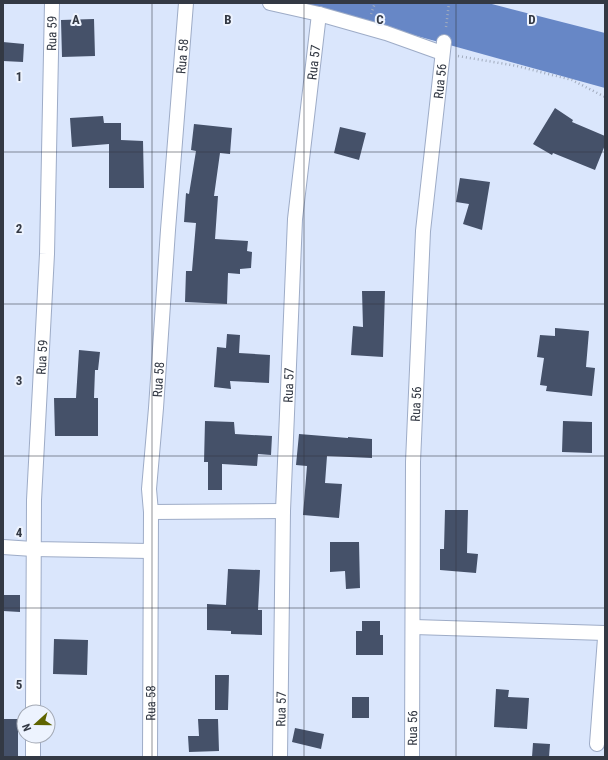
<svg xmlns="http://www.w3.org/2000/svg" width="608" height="760" font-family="'Roboto Condensed',sans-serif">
<rect width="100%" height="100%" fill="#dae6fc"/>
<!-- water -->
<path fill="#6787c6" d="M298,3h190l117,30v55z"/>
<!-- building -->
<path fill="#455169" d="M94,19l1,37 -33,1 -1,-37z
M3,42l21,2 -1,18 -20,-1z
M555,108l18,12 -1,2 33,14v9l-10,25 -42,-17 -1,2 -19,-11z
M103,116l1,7h17v17l22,1 1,47h-35v-44l-37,3 -2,-29z
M194,124l38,4 -2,26 -10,-1 -6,43h4l-3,43 33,2 -1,10 5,1 -1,16 -11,1v5l-12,-1 -1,31 -42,-2 1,-31h6l4,-48 -12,-1 2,-29 3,1 7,-43 -5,-1z
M340,127l26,6 -7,27 -25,-7z
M460,178l30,4 -8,48 -19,-6 6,-20 -13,-2z
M362,291h23l-2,66 -32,-2 2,-29 10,1z
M555,328l34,3 -3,36 9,1 -3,28 -46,-5 1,-5 -7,-1 4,-27 -7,-1 3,-22 15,1z
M227,334l13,1 -1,18 31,2 -1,28 -39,-2 1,8 -17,-2 3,-40 9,1z
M79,350l21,2 -2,18h-3l-1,28h4v38h-43l-1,-38h22z
M205,421l29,1 1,12 37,2 -1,19 -13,-1 -1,12 -35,-2v26h-14v-28h-4z
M563,421l29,1v31l-30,-1z
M299,434l49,4v-1l24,2v19l-45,-2 -2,27 17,1 -3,34 -36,-3 4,-49 -11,-1z
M445,510h23l-1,43 11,1 -2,19 -36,-3v-21h4z
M330,542h29l1,46 -14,1 -1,-18 -15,1z
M228,569l32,1 -2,40h4v25l-31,-1v-3l-24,-1v-26l19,1z
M3,595h17v17l-17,-1z
M362,621h18v14h3v20h-27v-24h6z
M54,639l34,1 -1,35 -34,-1z
M215,675h14l-1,35h-13z
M496,689l13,1 -1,7 21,1 -2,31 -33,-2z
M352,697h17v21h-17z
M3,719h15v37h-15z
M198,719h20l1,32 -30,1 -1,-16h11z
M295,728l29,6 -3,15 -29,-7z
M533,743l17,1 -1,13h-17z"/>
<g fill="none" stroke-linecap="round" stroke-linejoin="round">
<!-- minor casing -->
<g stroke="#9eacc7" stroke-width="16">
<g id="minor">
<path d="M270,3l49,11 67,19 56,20"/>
<path d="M151,512l132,-1"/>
<path d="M3,547l30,2 117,2"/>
<path d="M414,627l191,6"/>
<path id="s1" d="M33,712l1,-212 13,-246 5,-251"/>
<path d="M597,744l8,-106"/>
<path d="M33,757v-21"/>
<path id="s2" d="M150,757l1,-245 -2,-23 7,-81 12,-178 18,-227"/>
<path id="s3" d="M280,757l3,-246 12,-292 24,-205"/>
<path id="s4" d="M412,757l1,-295 10,-231 21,-189"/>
</g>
</g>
<!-- path -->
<path stroke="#a1abbd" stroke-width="2.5" stroke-dasharray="1 3" stroke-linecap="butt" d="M371,14l4,-11
M446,27l3,-24
M458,56l59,10 55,14 33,17"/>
<!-- minor -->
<use href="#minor" stroke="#fff" stroke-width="14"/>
</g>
<!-- grid -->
<path fill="none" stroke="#333944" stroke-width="1" stroke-opacity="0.55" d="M152,3v754M304,3v754M456,3v754M3,152h602M3,304h602M3,456h602M3,608h602"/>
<g text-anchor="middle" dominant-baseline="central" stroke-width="4" stroke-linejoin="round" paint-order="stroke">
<!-- street labels -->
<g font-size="13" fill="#333944" stroke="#edf3fe">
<text stroke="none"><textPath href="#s1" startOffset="679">Rua 59</textPath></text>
<text stroke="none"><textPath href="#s2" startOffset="702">Rua 58</textPath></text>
<text stroke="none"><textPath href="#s3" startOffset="696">Rua 57</textPath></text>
<text stroke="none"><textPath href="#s4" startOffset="677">Rua 56</textPath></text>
<text stroke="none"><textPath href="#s1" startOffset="355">Rua 59</textPath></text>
<text stroke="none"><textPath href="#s2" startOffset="378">Rua 58</textPath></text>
<text stroke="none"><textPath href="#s3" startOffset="372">Rua 57</textPath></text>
<text stroke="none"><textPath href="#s4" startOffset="353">Rua 56</textPath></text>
<text stroke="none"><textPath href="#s2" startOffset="54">Rua 58</textPath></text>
<text stroke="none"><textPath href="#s3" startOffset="48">Rua 57</textPath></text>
<text stroke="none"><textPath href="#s4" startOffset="29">Rua 56</textPath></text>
</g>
</g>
<g font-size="13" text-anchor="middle" font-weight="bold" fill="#333944" stroke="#edf3fe" stroke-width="4" stroke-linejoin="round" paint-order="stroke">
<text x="76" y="24">A</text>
<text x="228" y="24">B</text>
<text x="380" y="24">C</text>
<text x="532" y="24">D</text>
<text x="19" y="81">1</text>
<text x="19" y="233">2</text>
<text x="19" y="385">3</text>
<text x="19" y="537">4</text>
<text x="19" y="689">5</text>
</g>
<!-- border -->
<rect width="608" height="760" fill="none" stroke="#333944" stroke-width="8"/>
<!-- north arrow -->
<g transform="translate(36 724) rotate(249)"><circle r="19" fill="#edf3fe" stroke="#a3a9b4"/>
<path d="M0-3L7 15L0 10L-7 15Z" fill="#5f6400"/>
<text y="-6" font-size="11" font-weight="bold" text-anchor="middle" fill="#333944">N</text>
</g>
</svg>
